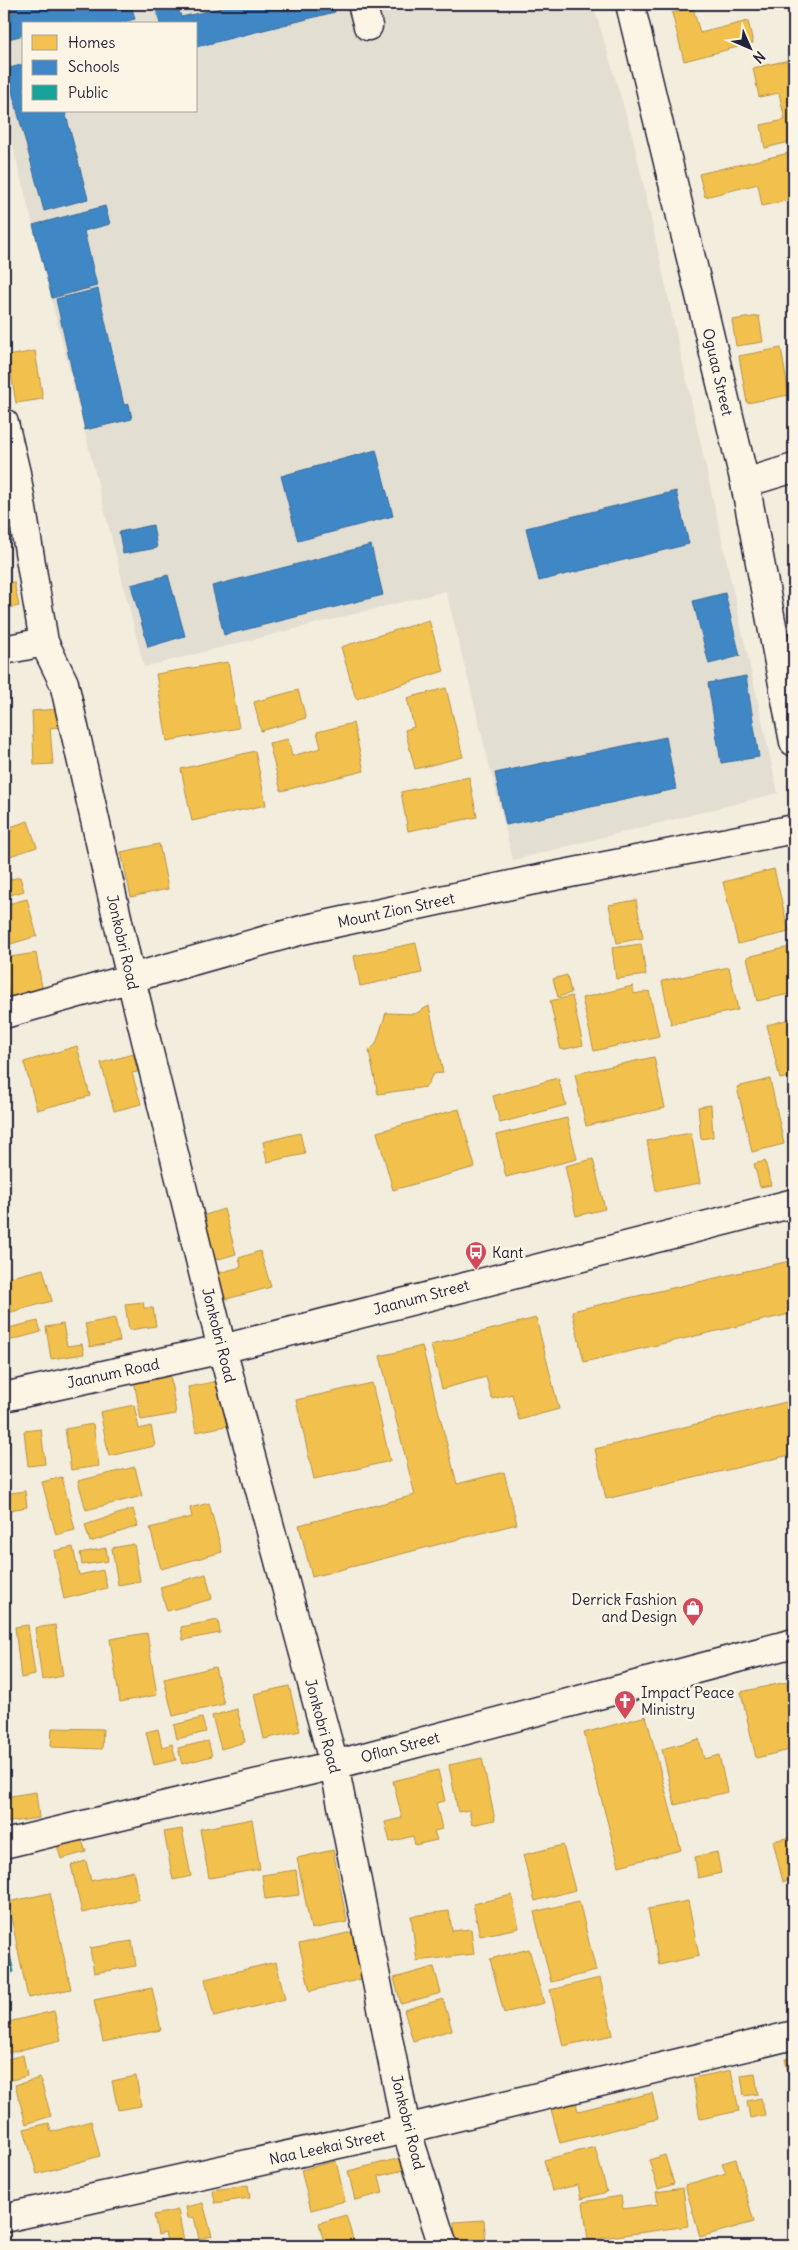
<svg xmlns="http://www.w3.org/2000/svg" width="798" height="2250" font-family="Delius,sans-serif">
<rect width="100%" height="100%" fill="#f3edde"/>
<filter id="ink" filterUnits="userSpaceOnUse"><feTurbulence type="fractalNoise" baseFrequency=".02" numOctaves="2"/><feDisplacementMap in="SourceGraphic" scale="10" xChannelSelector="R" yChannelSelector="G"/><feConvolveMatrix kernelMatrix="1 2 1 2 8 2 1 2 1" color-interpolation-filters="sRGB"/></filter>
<g filter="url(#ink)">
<!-- built -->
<path fill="#e3ded2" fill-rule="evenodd" d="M4,4h589l40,134 145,655 -265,67 -67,-269 -302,76 -140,-556zM24,24h172v87h-172z"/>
<!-- homes -->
<path fill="#f2c14e" stroke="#b49148" d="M693,8l7,25 48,-12 5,22 -69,18 -12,-48z
M794,59v82l-29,7 -4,-23 24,-5 -6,-27 -20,4 -6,-29z
M789,153l5,25v21l-32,7 -4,-22 -53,13 -6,-23z
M759,316l4,26 -27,4 -4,-26z
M781,348l8,47 -42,8 -8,-47z
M35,351l8,48 -27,4 -8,-47z
M14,582l5,24 -15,3v-25z
M429,620l15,51 -88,28 -15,-52z
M794,632v56l-13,-53z
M228,662l11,66 -72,13 -11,-67z
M446,688l17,69 -48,12 -10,-39 9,-3 -7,-29z
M298,690l8,28 -45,13 -7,-29z
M58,709l1,18 -9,1 3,36 -19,1 -2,-54z
M353,723l11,48 -83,20 -12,-48 19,-4 4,17 29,-8 -4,-16z
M255,751l11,54 -74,16 -11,-52z
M469,777l8,40 -69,14 -7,-39z
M28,821l9,26 -33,11v-29z
M159,844l9,45 -37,8 -10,-45z
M774,869l15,63 -51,12 -15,-62z
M20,877l4,14 -20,6v-16z
M27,899l10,37 -33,10v-41z
M636,900l7,38 -26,5 -8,-38z
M416,943l6,30 -62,13 -6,-30z
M641,944l5,31 -30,4 -4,-31z
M794,946v47l-37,8 -10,-44z
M36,953l7,40 -34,6 -5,-41z
M729,967l9,43 -67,14 -9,-43z
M567,975l4,18 -13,4 -5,-18z
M633,986l1,8 15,-3 10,45 -65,15 -12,-53z
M572,996l11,49 -22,5 -11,-49z
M429,1006l14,67 -10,1 -7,13 -48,7 -9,-43 7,-7 10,-31 29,1z
M794,1018v58l-14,3 -13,-54z
M77,1046l13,50 -53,14 -13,-48z
M133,1054l5,18 -6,1 9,31 -27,7 -13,-48z
M654,1057l11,51 -79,18 -11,-52z
M558,1078l8,27 -66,18 -7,-27z
M770,1079l14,65 -32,8 -15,-65z
M711,1105l2,32 -12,2 -3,-32z
M459,1109l16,58 -82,23 -16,-58z
M567,1118l10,41 -71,18 -10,-42z
M300,1133l5,21 -38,8 -4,-20z
M691,1133l9,50 -44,8 -9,-50z
M593,1159l12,50 -29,7 -11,-50z
M765,1161l6,24 -11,2 -6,-23z
M224,1209l12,45 -28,8 -12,-44z
M260,1251l11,36 -48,13 -8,-26 26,-7 -2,-9z
M794,1260v53l-210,49 -12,-51z
M43,1269l9,32 -48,13v-35z
M143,1302l1,6h9l3,18 -27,4 -4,-26z
M115,1318l5,23 -30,6 -5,-23z
M536,1318l23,91 -40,11 -7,-26 -20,5 -6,-22 -44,12 -11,-44z
M38,1321l3,11 -37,10v-13z
M63,1324l4,22 15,-2 2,10 -33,5 -5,-32z
M422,1346l35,138 47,-12 13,52 -205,53 -13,-52 116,-30 -35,-139z
M170,1374l6,40 -35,6 -7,-40z
M218,1381l5,24 9,-2 4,21 -40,8 -8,-45z
M372,1383l18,78 -76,18 -18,-79z
M794,1400v54l-188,45 -11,-50z
M134,1405l5,24 12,-3 4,20 -46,10 -9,-44z
M93,1424l6,42 -28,4 -6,-41z
M4,1427h6l-2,33h-4z
M41,1429l4,35 -17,2 -4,-35z
M135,1467l7,29 -56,14 -8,-29z
M62,1477l13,53 -19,5 -14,-53z
M25,1491l2,16 -23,4v-17z
M209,1503l13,49 -61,17 -11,-41 42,-11 -2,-9z
M133,1509l5,17 -48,16 -5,-17z
M134,1544l6,37 -22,4 -6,-37z
M73,1547l6,28 24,-5 4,18 -43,11 -10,-48z
M106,1548l2,13 -26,4 -2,-12z
M206,1574l6,25 -45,12 -7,-24z
M218,1620l2,13 -37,7 -2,-13z
M28,1625l7,50 -14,3 -6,-51z
M55,1625l8,51 -21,4 -7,-52z
M147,1633l10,62 -37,7 -10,-63z
M215,1667l9,37 -51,12 -9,-37z
M787,1682l7,33v34l-38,9 -15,-66z
M289,1686l11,45 -36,8 -10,-45z
M237,1709l8,33 -24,7 -9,-33z
M646,1716l35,134 -62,16 -35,-133z
M202,1718l4,14 -29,7 -3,-14z
M52,1728l51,1 -1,20 -51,-2z
M158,1729l4,18 10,-3 4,16 -22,5 -8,-33z
M699,1739l5,20 15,-4 8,37 -52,13 -13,-56z
M208,1741l4,15 -30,8 -4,-16z
M482,1758l13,62 -23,5 -3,-15 -11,2 -9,-47z
M438,1770l7,31 -9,2 6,26 -8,2 3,9 -22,5 -2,-9 -23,6 -5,-20 17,-4 -9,-37z
M36,1792l3,26 -35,5v-26z
M252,1819l8,50 -51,9 -9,-49z
M182,1829l9,47 -18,4 -9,-48z
M794,1836v43l-11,3 -10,-41z
M81,1838l5,14 -25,7 -4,-14z
M563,1845l12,45 -40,11 -12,-46z
M333,1850l14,72 -36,7 -14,-71z
M717,1852l4,21 -23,5 -3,-21z
M86,1861l5,20 42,-10 6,28 -57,14 -11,-48z
M296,1870l3,25 -34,4 -3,-24z
M50,1893l21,96 -43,9 -20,-96z
M512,1895l7,33 -39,8 -7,-32z
M579,1901l17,70 -45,11 -17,-70z
M688,1901l11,55 -40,9 -11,-56z
M449,1911l3,20 19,-2 3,25 -57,7 -6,-45z
M352,1932l10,47 -52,12 -11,-47z
M132,1941l4,25 -42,7 -4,-25z
M529,1949l15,54 -40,10 -14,-54z
M276,1962l9,37 -71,18 -9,-38z
M434,1967l7,26 -40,11 -7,-26z
M600,1978l13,57 -50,11 -13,-56z
M152,1988l9,42 -58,12 -9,-42z
M443,1999l9,31 -39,11 -9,-31z
M54,2011l7,29 -57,14v-31z
M23,2055l4,21 -23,6v-22z
M794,2057v18l-5,1 -4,-17z
M731,2070l8,41 -39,8 -7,-41z
M755,2073l3,21 -14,2 -3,-21z
M136,2076l5,30 -23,4 -6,-29z
M40,2078l11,38 -25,8 -11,-39z
M652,2093l6,26 -98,24 -9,-34 25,-6 2,8z
M761,2098l4,17 -15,3 -3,-17z
M91,2121l9,35 -63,18 -13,-45 25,-6 2,9z
M595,2147l12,45 -26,7 -3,-14 -26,6 -8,-31z
M665,2155l9,29 -16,5 -9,-29z
M409,2156l3,12 -33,8 4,17 -28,7 -7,-29z
M736,2159l18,63 -54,15 -15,-52 41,-12 -4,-10z
M336,2161l9,40 -34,9 -10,-40z
M248,2185l2,13 -35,5 -2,-13z
M683,2188l5,38 -100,14 -5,-38 38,-6 2,13 35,-5 -2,-12z
M203,2203l9,33 -13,3 -5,-22 -6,1 -2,-11z
M178,2210l7,36h-17l-3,-13 -7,2 -4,-20z
M346,2215l9,31h-30l-6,-23z
M484,2220l2,24 -30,2 -2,-24z"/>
<!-- schools -->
<path fill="#3f88c5" stroke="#36699c" d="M4,4h127l4,15 -19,5h-92v11l-20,5z
M155,4h22l4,13 59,-13h93l2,8 -139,35v-23h-36z
M24,64v47h41l23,88 -44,12 -38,-142z
M105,206l5,18 -26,7 13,55 -45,12 -19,-73z
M98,289l26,116 5,-1 3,15 -47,11 -29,-131z
M376,450l17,66 -95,25 -17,-65z
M676,491l13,53 -150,37 -13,-53z
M153,525l4,23 -34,6 -4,-22z
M371,545l12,50 -159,40 -12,-49z
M168,575l17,61 -37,11 -17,-62z
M725,593l15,63 -31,8 -16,-63z
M746,676l13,81 -38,6 -13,-80z
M666,737l10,52 -170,36 -11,-52z"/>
<!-- public -->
<path fill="#17a398" stroke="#1a7c7c" d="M4,1930l10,42 -10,3z"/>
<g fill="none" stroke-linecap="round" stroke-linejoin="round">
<!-- street casing -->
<g stroke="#22223b" stroke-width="31">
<path id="street" d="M362,4l6,22
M630,4l115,479 49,259
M4,423l12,50 28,169 20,41 67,296 91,370 112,416 72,364 37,117
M745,483l49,-15
M4,650l40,-8
M4,1014l298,-84 227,-49 265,-52
M4,1397l218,-48 572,-146
M4,1844l330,-79 460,-122
M4,2218l402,-89 388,-94"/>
</g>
<!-- street -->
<use href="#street" stroke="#fcf5e5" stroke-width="28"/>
</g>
</g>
<!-- icons -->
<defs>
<g id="bus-pin" transform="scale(1.125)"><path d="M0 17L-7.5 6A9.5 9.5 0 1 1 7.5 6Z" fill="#d1495b" stroke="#fcf5e5"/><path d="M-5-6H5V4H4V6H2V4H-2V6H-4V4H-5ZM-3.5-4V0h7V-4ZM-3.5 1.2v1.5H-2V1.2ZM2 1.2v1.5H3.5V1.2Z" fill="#fff"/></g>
<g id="shop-pin" transform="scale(1.125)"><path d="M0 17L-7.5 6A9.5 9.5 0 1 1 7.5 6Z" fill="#d1495b" stroke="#fcf5e5"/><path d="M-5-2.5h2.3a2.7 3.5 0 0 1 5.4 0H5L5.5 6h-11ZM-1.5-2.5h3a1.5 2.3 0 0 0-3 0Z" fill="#fff"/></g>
<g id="church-pin" transform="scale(1.125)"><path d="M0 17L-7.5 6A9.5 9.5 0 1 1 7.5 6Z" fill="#d1495b" stroke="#fcf5e5"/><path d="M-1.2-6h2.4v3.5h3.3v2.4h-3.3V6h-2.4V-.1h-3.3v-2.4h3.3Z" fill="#fff"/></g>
</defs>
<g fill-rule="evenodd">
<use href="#bus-pin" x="476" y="1252"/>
<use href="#shop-pin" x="693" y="1608"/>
<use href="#church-pin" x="625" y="1701"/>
</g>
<g text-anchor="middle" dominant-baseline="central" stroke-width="5" stroke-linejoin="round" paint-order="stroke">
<!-- street labels -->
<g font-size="15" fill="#22223b" stroke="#fcf5e5">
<text transform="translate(718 372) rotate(77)">Oguaa Street</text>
<text transform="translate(396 910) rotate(-12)">Mount Zion Street</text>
<text transform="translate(123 942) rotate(77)">Jonkobri Road</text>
<text transform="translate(421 1297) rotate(-15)">Jaanum Street</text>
<text transform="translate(219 1335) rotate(76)">Jonkobri Road</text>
<text transform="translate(113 1373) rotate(-12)">Jaanum Road</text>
<text transform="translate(323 1726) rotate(75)">Jonkobri Road</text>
<text transform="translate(400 1747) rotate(-15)">Oflan Street</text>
<text transform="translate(408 2122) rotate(76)">Jonkobri Road</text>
<text transform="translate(327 2147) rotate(-12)">Naa Leekai Street</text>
</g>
<!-- poi labels -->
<g font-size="15" fill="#22223b" stroke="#fcf5e5" text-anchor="start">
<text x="492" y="1252">Kant</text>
<text x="677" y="1599" text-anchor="end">Derrick Fashion<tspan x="677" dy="17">and Design</tspan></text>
<text x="641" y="1692">Impact Peace<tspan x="641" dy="17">Ministry</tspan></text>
</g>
</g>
<!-- margin -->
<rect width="798" height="2250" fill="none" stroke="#fcf5e5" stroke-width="20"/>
<rect x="10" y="10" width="778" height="2230" fill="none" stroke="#22223b" stroke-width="2" filter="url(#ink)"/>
<!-- legend -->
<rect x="22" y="22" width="175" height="90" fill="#fcf5e5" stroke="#a5a1a1"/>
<rect x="32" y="35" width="25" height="15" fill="#f2c14e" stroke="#a5a1a1"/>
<text x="68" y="48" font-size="15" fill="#22223b">Homes</text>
<rect x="32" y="60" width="25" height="15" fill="#3f88c5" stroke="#a5a1a1"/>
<text x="68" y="72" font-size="15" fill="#22223b">Schools</text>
<rect x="32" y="85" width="25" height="15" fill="#17a398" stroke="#a5a1a1"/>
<text x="68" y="98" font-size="15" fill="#22223b">Public</text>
<!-- north arrow -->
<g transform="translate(750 48) rotate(135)" stroke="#fcf5e5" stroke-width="4" paint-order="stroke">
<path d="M0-4L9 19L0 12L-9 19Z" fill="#22223b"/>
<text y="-8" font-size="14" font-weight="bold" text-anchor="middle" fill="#22223b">N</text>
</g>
</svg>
